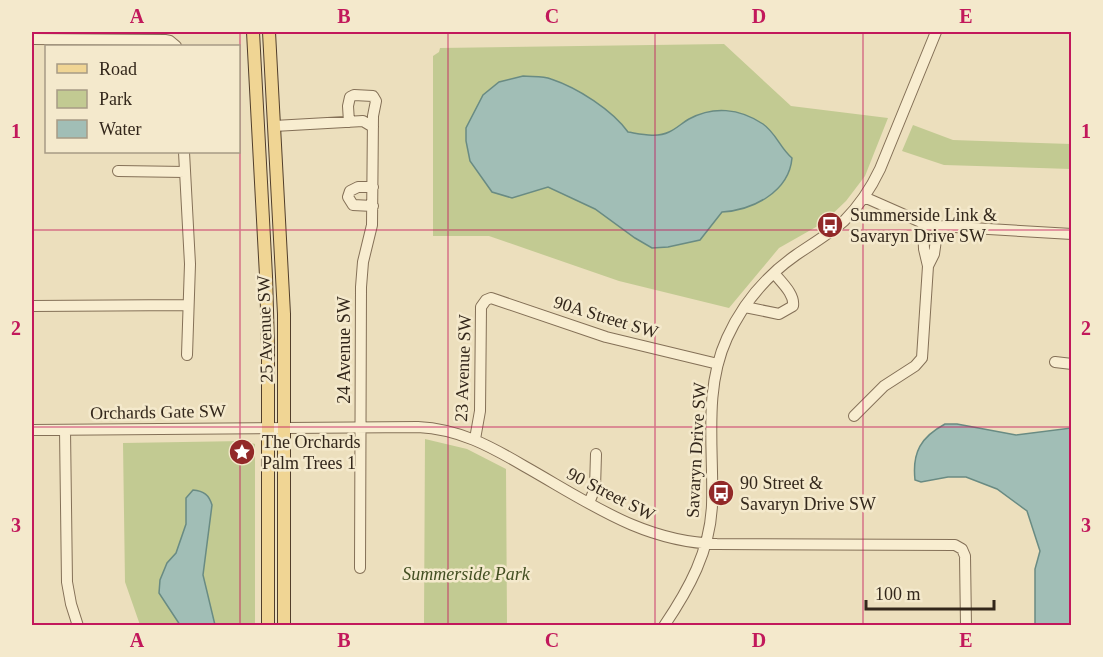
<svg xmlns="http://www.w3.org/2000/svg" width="1103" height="657" font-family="'Times New Roman',serif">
<rect width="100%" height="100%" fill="#ecdfbd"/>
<!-- green -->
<path fill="#c2ca92" d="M724,44l67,62 97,12 -23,58 -19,25 -23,22 -44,25 -50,60 -110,-27 -130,-45h-56v-180l6,-4 1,-4z
M913,125l40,15 118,4v25l-127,-4 -42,-14z
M425,439l42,10 39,20 1,156h-83z
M244,441l11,3v181h-115l-15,-43 -2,-139z"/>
<!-- water -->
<path fill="#a1beb6" stroke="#698b83" stroke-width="1.5" d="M523,76c9,1 20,0 28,3 27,9 61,31 77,53 13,2 29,6 41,0 7,-3 13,-9 20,-13 24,-13 50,-11 74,5 13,9 17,24 29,34 -3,34 -39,52 -70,54l-22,28 -32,7 -16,1 -17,-10 -40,-29 -47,-22 -36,11 -20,-6 -22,-31 -4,-20v-13l17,-33 16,-13z
M945,424h12l59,11 55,-7v197h-36v-56l5,-18 -13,-40 -30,-22 -31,-12h-18l-27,5 -6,-2c-3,-28 6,-43 30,-56z
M193,490c11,1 16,5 19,15l-9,70 12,50h-35l-21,-32 1,-13 7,-17 9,-10 10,-29v-26z"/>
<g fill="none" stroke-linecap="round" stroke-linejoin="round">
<!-- minor casing -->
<g stroke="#847057" stroke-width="12">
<path id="minor" d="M32,39l133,1 5,1 6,5
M349,122l-1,-16 2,-9 4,-2 19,1 3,5 -3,15 -1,109 -9,37 -2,25 -1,281
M274,126l89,-5 10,6
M184,152l6,112 -3,91
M118,171l67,1
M373,187h-15l-8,4 -2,6 5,8 20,1
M864,197l59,26 15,3 134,8
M928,266l6,-12 4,-28
M32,306l156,-1
M745,307l34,7 14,-8c2,-12 -12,-24 -19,-33
M1055,362l17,2
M854,416l30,-30 31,-20 7,-8 6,-92 -4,-17 -1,-26
M32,430l386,-3c41,2 72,19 106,39 64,36 118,76 193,78l238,1 7,4 3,7 1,70
M65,430l2,152 4,22 7,22
M475,439l5,-28 1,-104 5,-7 5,-2 115,39 112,27
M589,503l6,-15 1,-34
M664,626c25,-37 46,-75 48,-121 2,-55 -9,-115 15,-167 15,-33 39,-62 69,-83 16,-11 33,-21 48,-34 15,-15 27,-33 36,-52l56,-137"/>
</g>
<!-- major casing -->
<g stroke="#513e2b" stroke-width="14">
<path id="major" d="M253,32l13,244 2,69v281
M269,32l15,282v312"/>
</g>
<!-- minor -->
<use href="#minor" stroke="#f8edd0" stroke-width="10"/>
<!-- major -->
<use href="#major" stroke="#f0d594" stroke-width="12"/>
</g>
<!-- grid -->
<path fill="none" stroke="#c2185b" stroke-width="1.5" stroke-opacity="0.55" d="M240,32v594M448,32v594M655,32v594M863,32v594M32,230h1040M32,427h1040"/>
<!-- icons -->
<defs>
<g id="bus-disc" transform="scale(1.35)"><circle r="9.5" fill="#922928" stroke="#f4e9cc"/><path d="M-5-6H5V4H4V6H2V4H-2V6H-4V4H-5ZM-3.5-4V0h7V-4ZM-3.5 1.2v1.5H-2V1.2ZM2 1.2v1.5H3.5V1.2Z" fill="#fff"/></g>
<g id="sight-disc" transform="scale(1.35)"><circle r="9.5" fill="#922928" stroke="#f4e9cc"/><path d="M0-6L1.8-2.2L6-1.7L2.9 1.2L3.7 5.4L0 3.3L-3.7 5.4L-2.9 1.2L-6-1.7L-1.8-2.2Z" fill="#fff"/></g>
</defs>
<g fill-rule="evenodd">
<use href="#bus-disc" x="830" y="225"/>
<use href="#sight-disc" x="242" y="452"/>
<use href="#bus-disc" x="721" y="493"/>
</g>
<g text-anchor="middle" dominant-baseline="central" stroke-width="5" stroke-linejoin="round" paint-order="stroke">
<!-- poi labels -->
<g font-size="18" fill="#33271b" stroke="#f4e9cc" text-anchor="start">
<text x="850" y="215">Summerside Link &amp;<tspan x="850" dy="21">Savaryn Drive SW</tspan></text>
<text x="262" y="442">The Orchards<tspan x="262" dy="21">Palm Trees 1</tspan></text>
<text x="740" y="483">90 Street &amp;<tspan x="740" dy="21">Savaryn Drive SW</tspan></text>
</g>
<!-- street labels -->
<g font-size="18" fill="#33271b" stroke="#f4e9cc">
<text transform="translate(606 317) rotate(17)">90A Street SW</text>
<text transform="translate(265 329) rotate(-92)">25 Avenue SW</text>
<text transform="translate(344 350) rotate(-90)">24 Avenue SW</text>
<text transform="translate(463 368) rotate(-88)">23 Avenue SW</text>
<text transform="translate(158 412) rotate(-1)">Orchards Gate SW</text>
<text transform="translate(696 450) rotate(-87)">Savaryn Drive SW</text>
<text transform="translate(611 494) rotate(27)">90 Street SW</text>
</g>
<!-- park labels -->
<g font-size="18" font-style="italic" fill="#434f22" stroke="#f4e9cc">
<text x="466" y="574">Summerside Park</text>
</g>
</g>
<!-- border -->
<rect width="1103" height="657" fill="none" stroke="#f4e9cc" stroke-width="66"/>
<!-- legend -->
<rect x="45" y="45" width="195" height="108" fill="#f4e9cc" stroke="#a79b85" stroke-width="1.5"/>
<rect x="57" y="64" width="30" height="9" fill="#f0d594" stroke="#a79b85" stroke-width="1.5"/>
<text x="99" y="75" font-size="18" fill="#33271b">Road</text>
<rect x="57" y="90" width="30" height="18" fill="#c2ca92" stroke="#a79b85" stroke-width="1.5"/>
<text x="99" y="105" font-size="18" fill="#33271b">Park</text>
<rect x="57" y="120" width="30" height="18" fill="#a1beb6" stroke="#a79b85" stroke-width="1.5"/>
<text x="99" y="135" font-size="18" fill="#33271b">Water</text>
<!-- scale -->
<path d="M866 600v9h128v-9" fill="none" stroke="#33271b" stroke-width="3"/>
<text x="875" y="600" font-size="18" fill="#33271b" stroke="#f4e9cc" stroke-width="4.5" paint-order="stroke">100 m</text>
<rect x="33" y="33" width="1037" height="591" fill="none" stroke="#c2185b" stroke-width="2"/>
<g font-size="20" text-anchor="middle" font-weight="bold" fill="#c2185b">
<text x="137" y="23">A</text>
<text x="344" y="23">B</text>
<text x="552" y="23">C</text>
<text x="759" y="23">D</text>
<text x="966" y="23">E</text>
<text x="16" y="138">1</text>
<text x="1086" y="138">1</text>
<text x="16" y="335">2</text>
<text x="1086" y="335">2</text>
<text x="16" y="532">3</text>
<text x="1086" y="532">3</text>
<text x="137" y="647">A</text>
<text x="344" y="647">B</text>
<text x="552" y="647">C</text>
<text x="759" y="647">D</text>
<text x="966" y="647">E</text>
</g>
</svg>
